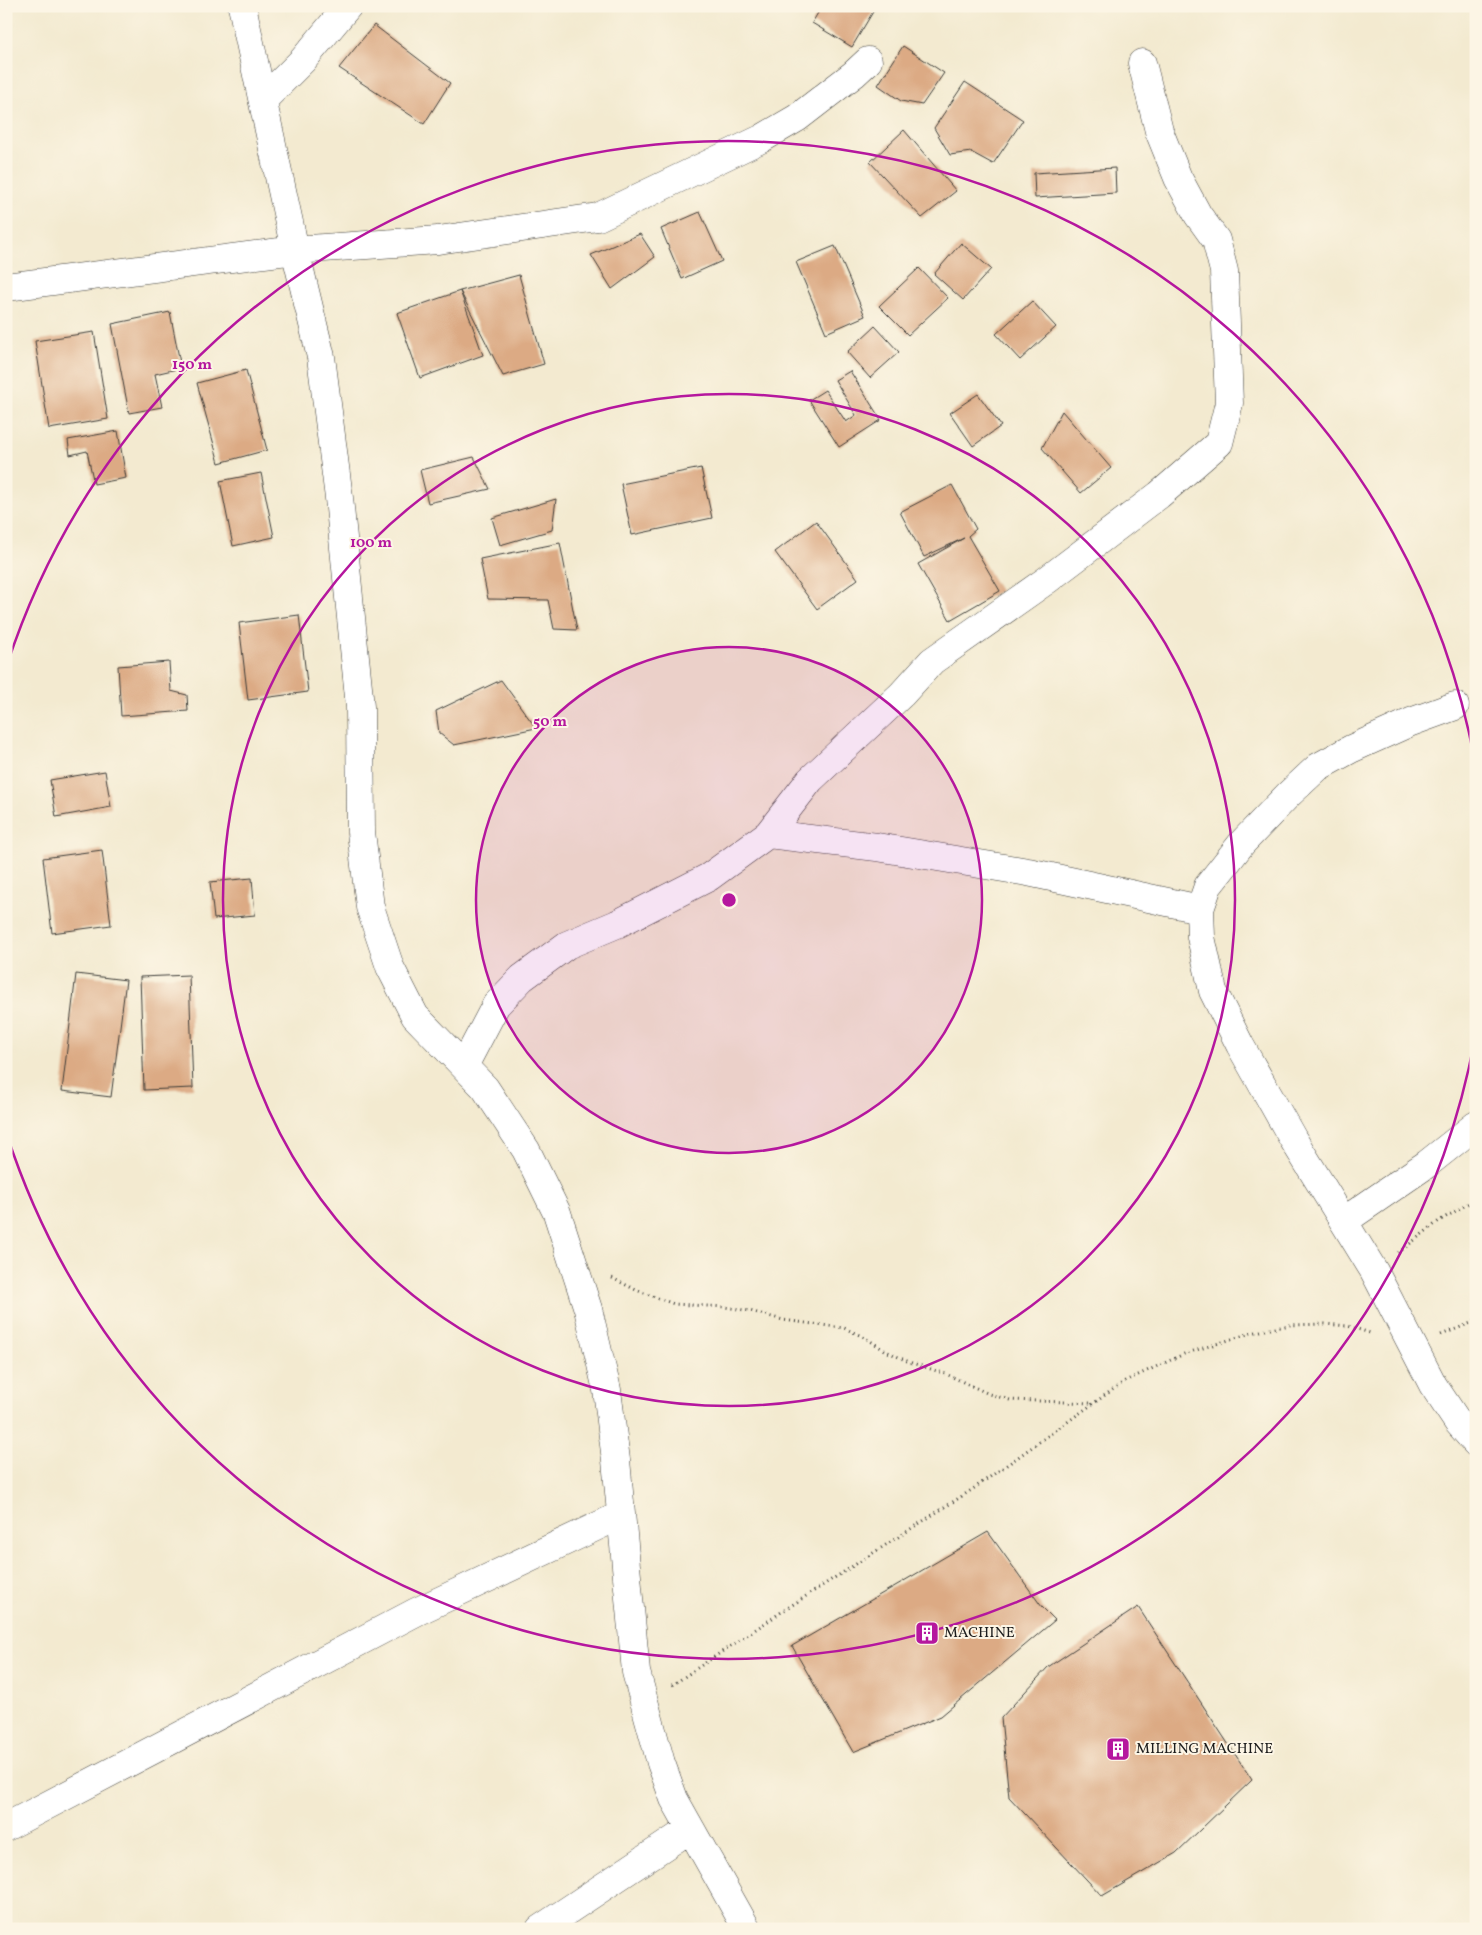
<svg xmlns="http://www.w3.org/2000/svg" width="1482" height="1935" font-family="Vollkorn,serif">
<rect width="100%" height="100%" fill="#fcf5e5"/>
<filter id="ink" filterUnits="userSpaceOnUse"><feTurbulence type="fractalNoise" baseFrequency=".02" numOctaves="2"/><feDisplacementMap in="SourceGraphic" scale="10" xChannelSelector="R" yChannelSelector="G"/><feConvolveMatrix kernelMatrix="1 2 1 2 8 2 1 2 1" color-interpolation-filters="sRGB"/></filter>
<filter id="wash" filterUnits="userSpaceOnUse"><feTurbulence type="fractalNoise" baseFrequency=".0096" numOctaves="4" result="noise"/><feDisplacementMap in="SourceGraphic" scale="20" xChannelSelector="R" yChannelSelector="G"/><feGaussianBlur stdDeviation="1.12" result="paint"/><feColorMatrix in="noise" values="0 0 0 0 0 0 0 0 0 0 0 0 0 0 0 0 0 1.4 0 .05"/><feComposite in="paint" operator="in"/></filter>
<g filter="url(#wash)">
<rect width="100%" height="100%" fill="#f3ead0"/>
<g id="blocks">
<!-- building -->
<path fill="#dcaa84" d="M822,6h45l7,4 -22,37 -40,-24z
M374,25l76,58 -26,41 -85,-56z
M903,46l41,27 -22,32 -21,-4 -23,-16z
M965,82l58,38 -30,44 -22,-12 -21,3 -16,-27z
M904,130l52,61 -34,27 -52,-56z
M1115,168l1,25 -81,5 -1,-25z
M700,212l22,49 -40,18 -21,-50z
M640,234l15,23 -43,32 -21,-34z
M961,243l30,26 -28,31 -29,-26z
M835,246l30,70 -39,17 -30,-71z
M919,268l29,30 -40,37 -29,-29z
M519,275l25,89 -41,12 -43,-85z
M460,291l23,64 -63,23 -23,-65z
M1032,301l24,26 -36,33 -24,-26z
M170,312l11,56 -26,6 7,33 -33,6 -17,-89z
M875,326l24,26 -29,26 -23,-26z
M94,332l14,87 -59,10 -14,-88z
M246,370l21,80 -48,13 -22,-80z
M850,371l31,49 -42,27 -30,-47 16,-10 21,32 10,-7 -21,-35z
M978,394l23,32 -28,20 -23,-33z
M1062,411l49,57 -30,25 -39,-45z
M118,431l8,47 -32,6 -7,-33 -17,4 -2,-15z
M474,457l16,32 -62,14 -8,-33z
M701,468l11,50 -80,17 -11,-51z
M261,473l13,64 -41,9 -13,-65z
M952,485l24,44 -8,7 32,55 -50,29 -32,-56 46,-26 -40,19 -24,-45z
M556,499l-4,31 -52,15 -8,-27z
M816,521l42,58 -41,30 -42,-57z
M560,543l17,87 -23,-1 -6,-29 -60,-1 -8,-40z
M299,615l9,77 -60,8 -9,-77z
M169,662l2,29 16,4 1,16 -67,5 -3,-50z
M501,680l35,48 -82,17 -15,-12 -3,-22z
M105,771l6,36 -55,10 -6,-37z
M102,850l9,75 -59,8 -9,-75z
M252,878l3,37 -41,4 -4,-37z
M76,974l50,6 -15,117 -49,-6z
M189,975l4,113 -49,2 -4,-113z
M988,1532l54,75 13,13 -114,96 -88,36 -61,-106z
M1138,1607l114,173 -76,73 -74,43 -93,-99 -8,-79 47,-51z"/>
</g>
</g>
<g filter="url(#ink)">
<use href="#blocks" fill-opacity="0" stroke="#3c3b37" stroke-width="1"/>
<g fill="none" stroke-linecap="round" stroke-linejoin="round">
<!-- minor casing -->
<g stroke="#3c3b37" stroke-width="29">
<path id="minor" d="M242,6l53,244 26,107 18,141 21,209 1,125 9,75 20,60 25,49 70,72 41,62 31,63 31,96 19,81 9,70 20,212 25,91 13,36 73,130
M263,100l40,-40 45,-54
M6,287l289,-37 143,-10 160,-23 163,-78 36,-21 57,-44 14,-13
M1455,706l-44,16 -60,27 -33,18 -30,28 -46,48 -34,43 -8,23 1,28 12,54 27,54 53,94 81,132 59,114 24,36 19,22
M768,834l109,13 151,25 172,37
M464,1066l32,-61 26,-27 45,-33 50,-21 92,-47 59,-43 42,-54 92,-86 30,-33 115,-81 112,-85 60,-52 10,-40 -5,-132 -8,-31 -18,-25 -20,-37 -19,-47 -17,-68
M1344,1221l83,-57 49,-39
M6,1827l410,-215 205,-97
M540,1929l150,-100"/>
</g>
<!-- path -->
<path stroke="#3c3b37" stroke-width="3" stroke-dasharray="1 4" stroke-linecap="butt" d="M1398,1253l41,-32 37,-22
M612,1278l24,12 38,14 51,3 25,4 33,9 61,8 20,9 22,14 23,11 37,12 43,20 21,6 82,3
M1441,1335l35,-14
M672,1685l117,-78 184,-118 152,-108 59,-27 67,-21 39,-8 35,-1 23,2 22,7"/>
<!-- minor -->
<use href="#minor" stroke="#fff" stroke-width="28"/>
</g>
</g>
<!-- distance rings -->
<circle cx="729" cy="900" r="253" fill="#b5179e" fill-opacity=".12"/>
<g fill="none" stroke="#b5179e" stroke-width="2.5">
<circle cx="729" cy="900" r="253"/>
<circle cx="729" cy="900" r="506"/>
<path d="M1475 1038A759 759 0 0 1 7 1135M7 665A759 759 0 0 1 1475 762"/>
</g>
<!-- icons -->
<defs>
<g id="building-square" transform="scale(1.25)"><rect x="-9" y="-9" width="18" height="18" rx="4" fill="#b5179e" stroke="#fcf5e5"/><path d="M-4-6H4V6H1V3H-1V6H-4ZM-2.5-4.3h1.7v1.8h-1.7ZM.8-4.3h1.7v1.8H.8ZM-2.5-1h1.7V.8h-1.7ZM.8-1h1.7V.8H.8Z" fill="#fff"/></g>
</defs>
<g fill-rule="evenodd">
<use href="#building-square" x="927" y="1633"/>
<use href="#building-square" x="1118" y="1749"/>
</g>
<g text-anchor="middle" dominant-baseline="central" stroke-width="4" stroke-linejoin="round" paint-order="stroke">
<!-- poi labels -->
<g font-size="15" fill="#1c1c1c" stroke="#fcf5e5" text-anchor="start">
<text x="944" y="1633">MACHINE</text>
<text x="1136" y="1749">MILLING MACHINE</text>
</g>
</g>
<circle cx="729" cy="900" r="8" fill="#b5179e" stroke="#fcf5e5" stroke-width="2.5"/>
<g font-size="15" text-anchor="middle" font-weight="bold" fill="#b5179e" stroke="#fcf5e5" stroke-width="4" stroke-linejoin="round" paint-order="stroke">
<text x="192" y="369">150 m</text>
<text x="371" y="547">100 m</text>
<text x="550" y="726">50 m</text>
</g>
<!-- margin -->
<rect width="1482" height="1935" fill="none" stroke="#fcf5e5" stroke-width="25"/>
</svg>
